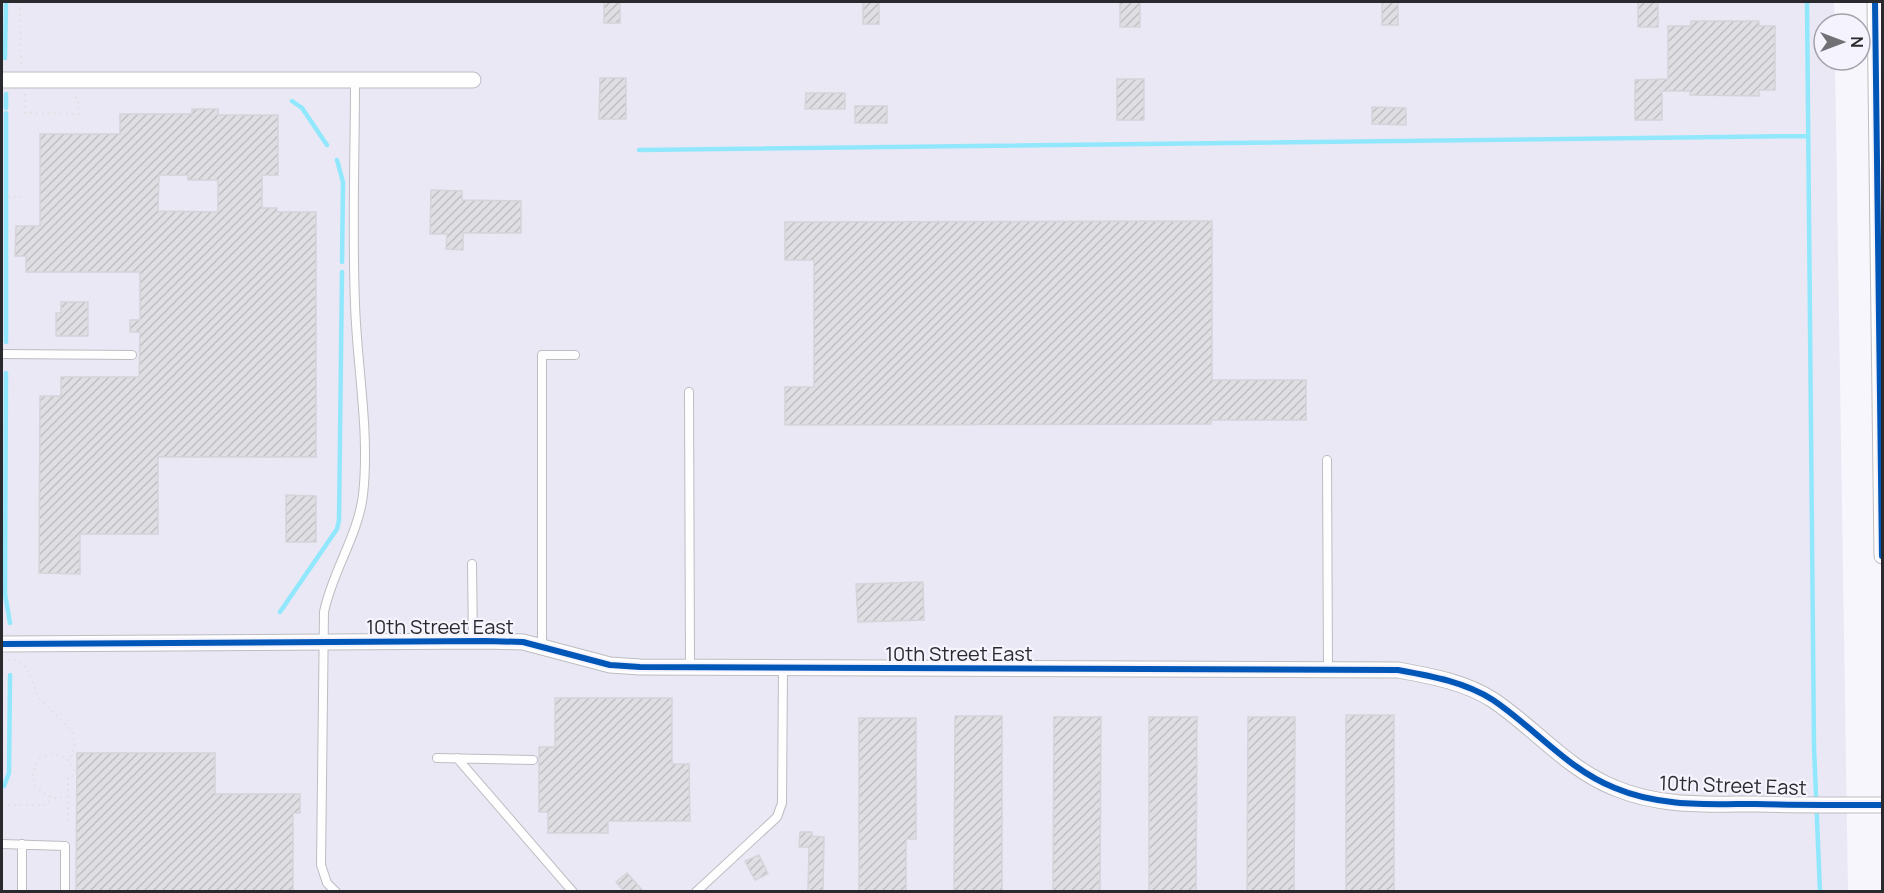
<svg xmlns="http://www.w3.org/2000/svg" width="1884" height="893" font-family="Manrope,sans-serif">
<defs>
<pattern id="building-hatch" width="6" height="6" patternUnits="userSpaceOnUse" patternTransform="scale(1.5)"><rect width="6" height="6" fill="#dfdee3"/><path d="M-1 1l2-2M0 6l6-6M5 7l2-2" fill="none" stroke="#c0bfc3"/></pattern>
</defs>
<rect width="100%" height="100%" fill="#f7f6fc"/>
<!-- built -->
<path fill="#eae8f4" d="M2,2h1832l1,22h-11v36h11l13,831 -1846,1z"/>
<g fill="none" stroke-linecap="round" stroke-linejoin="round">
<!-- stream -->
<path stroke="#91e8fd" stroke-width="4.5" d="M1807,2l7,745 6,145
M5,58l1,-56
M6,94v14
M292,101l10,7 25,37
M639,150l1169,-14
M337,160l6,22 -1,80
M6,342v-229
M6,373l-1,221 5,29
M280,612l57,-83 2,-9 3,-248
M4,786l5,-13 1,-98"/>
</g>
<!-- building -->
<path fill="url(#building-hatch)" stroke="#d5d4da" stroke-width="1.5" fill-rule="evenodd" d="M604,2h16v21h-16z
M863,2h16v22h-16z
M1120,2h20v25h-20z
M1382,2h16v23h-16z
M1638,2h20v25h-20z
M1691,21h68v5h16v64h-16v6l-69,-1v-4h-28v29h-27v-40l33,-1v-53h23z
M600,78h26v41h-27z
M1117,79h27v41h-27z
M806,93h39v16h-40z
M855,106h32v17h-32z
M1372,107l34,1v17l-34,-1z
M192,109h26v6h60v60h-16v33h15v4h39v245h-158v77h-78v40l-41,-1 1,-177h21v-19h78l1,-45h-10v-12h10v-48h-114v-16h-11l1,-30h24v-92h80v-20h72zM159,175h29v5h30v32l-60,-1z
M431,190l31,1v9l59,1v32h-58v17l-17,-1 1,-15h-17z
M1212,221v159h94v40h-95v4l-426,1v-38h29v-127h-29v-38z
M61,302h27v34h-32v-23h5z
M286,495l30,1v46h-30z
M923,582l1,38 -66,2 -2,-38z
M555,698h117v66h17l1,57h-82v12h-60v-21h-9v-65h16z
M1346,715h48v176h-48z
M955,716h47v175h-48z
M1054,717h47l-1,174h-47z
M1149,717h48l-1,174h-47z
M1248,717h47l-1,174h-47z
M859,718h57v121h-10v52h-47z
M77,753h138v41h85v19h-7v78h-217z
M800,832h12v4l12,1 -1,54h-15l1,-44h-10z
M759,855l9,19 -13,6 -10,-19z
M627,873l16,18h-19l-8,-9z"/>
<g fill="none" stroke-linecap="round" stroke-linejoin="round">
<!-- service casing -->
<g stroke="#bdbdc2" stroke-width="10">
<path id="service" d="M2,354l130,1
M689,392l1,275
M1327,460l1,209
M472,564l1,78
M542,646v-291h33
M437,758l96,2
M457,758l116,134
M2,844l63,2v46
M22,892v-48
M336,892l-9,-9 -6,-18 3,-253c8,-40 34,-76 39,-117 7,-63 -6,-128 -8,-191 -3,-75 0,-150 0,-224
M696,892l81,-75 5,-14 1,-135"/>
</g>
<!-- minor casing -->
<g stroke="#bdbdc2" stroke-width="17">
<path id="minor" d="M1875,2l7,554
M2,80h471
M2,644l484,-3 37,1 87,23 30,2 758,3c33,6 67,12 95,30 43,29 74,69 122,88 45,19 92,16 140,16 42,1 85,1 127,1"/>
</g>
<!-- path -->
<path stroke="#e0e0e2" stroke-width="2" stroke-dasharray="1.5 4.5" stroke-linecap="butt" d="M20,2l1,63
M25,94v19l54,1 -1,-14 -4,-5
M2,197h25
M2,660h14l10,7 13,31 33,33 3,11 -5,19
M68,797l-16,1 -18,-13 -1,-14 7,-13c19,-10 31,1 37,18h-9v48
M2,805h44l6,-7"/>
<!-- service -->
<use href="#service" stroke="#fefeff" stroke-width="8"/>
<!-- minor -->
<use href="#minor" stroke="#fefeff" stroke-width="15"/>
<!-- cycleway casing -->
<g stroke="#f5f4fe" stroke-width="10">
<path id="cycleway" d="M1875,2l7,554
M2,644l484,-3 37,1 87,23 30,2 758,3c33,6 67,12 95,30 43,29 74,69 122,88 45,19 92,16 140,16 42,1 85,1 127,1"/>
</g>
<!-- cycleway -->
<use href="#cycleway" stroke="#0057b8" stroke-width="6"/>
</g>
<g text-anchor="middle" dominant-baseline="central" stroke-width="4.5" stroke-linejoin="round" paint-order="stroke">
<!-- street labels -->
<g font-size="20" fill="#2a2a2e" stroke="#f5f4fe">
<text x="440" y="626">10th Street East</text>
<text x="959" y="653">10th Street East</text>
<text transform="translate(1733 785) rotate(2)">10th Street East</text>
</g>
</g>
<!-- border -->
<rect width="1884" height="893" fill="none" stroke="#2a2a2e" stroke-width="6"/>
<!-- north arrow -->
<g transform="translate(1842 42) rotate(90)"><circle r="28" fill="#f5f4fe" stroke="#a4a3ab" stroke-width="1.5"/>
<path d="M0-4.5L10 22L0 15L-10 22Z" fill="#727176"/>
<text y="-9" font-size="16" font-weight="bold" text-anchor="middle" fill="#2a2a2e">N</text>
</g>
</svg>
